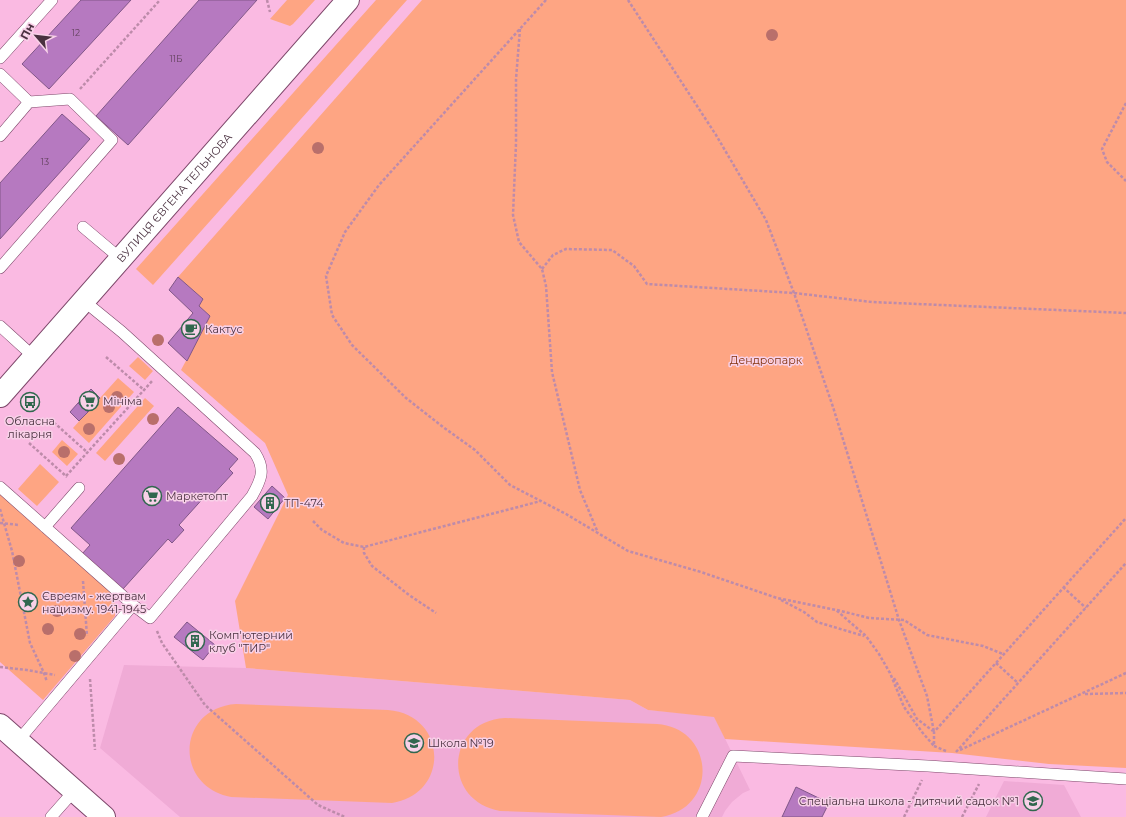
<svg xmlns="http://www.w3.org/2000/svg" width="1126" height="817" font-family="Montserrat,sans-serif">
<rect width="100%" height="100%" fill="#fabae2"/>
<!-- built -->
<path fill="#f0abd6" d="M124,665l122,3 384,32 18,10 66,6 36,74 -7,3 -11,9 -7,9 -3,6h-542l-80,-69z
M1004,781l60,4 17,32h-95z"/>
<!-- green -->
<path fill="#fea583" d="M287,0h28l-22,24 -3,2 -20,-7z
M376,0h31l-254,285 -17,-16z
M422,0h704v768l-77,-4 -97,-11 -227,-14 -11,-22 -66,-7 -18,-10 -384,-32 -11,-67 53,-106 -23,-52 -84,-73 29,-54 -11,-10 4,-7 -25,-22z
M138,357l15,14 -8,9 -16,-14z
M118,378l16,14 -45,51 -16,-15z
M145,398l9,8 -49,55 -9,-8z
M62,440l16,14 -11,12 -15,-14z
M40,464l19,18 -22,24 -19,-17z
M0,494l115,100v22l-72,84 -43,-38z
M236,704l152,6c60,5 62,84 4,93l-161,-6c-58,-11 -54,-89 5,-93z
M505,718l152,6c58,4 62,84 4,93l-161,-6c-59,-11 -54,-90 5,-93z"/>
<!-- building -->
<path fill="#b679c0" stroke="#815788" d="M81,0h50l-82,89 -27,-25z
M199,0h58l-129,145 -32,-29z
M62,114l28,25 -90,100v-56z
M178,277l25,22 -4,7 11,10 -23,45 -19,-18 25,-30 -24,-23z
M91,389l9,9 -12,14 -10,-9z
M78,403l10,9 -9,9 -9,-9z
M178,407l60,52 -9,10 4,4 -23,25 -3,-4 -28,31 5,5 -12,13 -4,-4 -45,50 -41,-35 8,-9 -19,-17z
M272,486l13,12 -17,21 -14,-12z
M187,622l28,23 -12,15 -29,-23z
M796,787l33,16 -7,14h-40z"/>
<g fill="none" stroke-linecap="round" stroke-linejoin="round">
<!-- service casing -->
<g stroke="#7d476a" stroke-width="12">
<path id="service" d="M0,58l52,-58
M0,74l29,28 -29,34
M83,227l38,32
M0,268l112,-128 -42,-41 -41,3
M84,301l38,31 133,121c11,17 6,27 -3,43l-102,122 -17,-13
M0,326l34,31
M0,487l133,118 -115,136
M45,527l34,-39
M51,817l23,-26
M702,817l31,-61 195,10 198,13"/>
</g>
<!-- secondary casing -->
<g stroke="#7d476a" stroke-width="24">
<path id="secondary" d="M0,725l104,92"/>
</g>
<!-- primary casing -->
<g stroke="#7d476a" stroke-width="24">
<g id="primary">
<path id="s1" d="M0,396l348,-396"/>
</g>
</g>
<!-- path -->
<path stroke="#bd8baa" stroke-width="2.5" stroke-dasharray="3 2" stroke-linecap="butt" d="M267,0l3,12
M546,0l-167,185 -34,47 -19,44 6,39 20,30 54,53 37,29 32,23 35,35 56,29 62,37 73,21 76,26 59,12 30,26 13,18 11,19 14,34 18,25 12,14
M628,0l88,135 50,85 28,73 39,114 66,213 28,76 7,36
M520,29l-4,50v64l-3,72 6,27 23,27 4,17 6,86 28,118 18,43
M80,89l80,-89
M1126,103l-24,46 5,13 19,19
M542,269l11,-14 13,-6 46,1 22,16 13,18 147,9 78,9 254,11
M106,357l38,33
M50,419l38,34
M29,443l38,34
M66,476l87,-96
M0,509l12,42 18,92 14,30 3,9
M313,521l9,9 22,13 20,4 177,-46
M0,523l19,2
M364,547v6l8,13 37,29 27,18
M83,581l4,55
M1063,587l23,21
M781,600l23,12 13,10 47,14
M837,610l32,8 35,2 23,15 56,11 20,8
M157,631l5,12 43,62 113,100 27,12
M996,663l22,20
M0,667l27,3 28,5
M894,678l23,41 16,12
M90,679l5,71
M1085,694l41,-1
M960,750l166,-77
M946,751l-12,-5v-14l192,-214
M956,752l170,-189
M904,817l18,-37
M962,817l17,-33"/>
<!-- service -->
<use href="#service" stroke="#fff" stroke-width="11"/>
<!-- secondary -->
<use href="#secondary" stroke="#fff" stroke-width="22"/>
<!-- primary -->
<use href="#primary" stroke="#fff" stroke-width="22"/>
</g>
<!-- trees -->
<g fill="#b96f6b">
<circle cx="772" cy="35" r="6"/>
<circle cx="318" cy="148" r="6"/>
<circle cx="158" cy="340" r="6"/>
<circle cx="117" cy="397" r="6"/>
<circle cx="109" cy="407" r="6"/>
<circle cx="153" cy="419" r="6"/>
<circle cx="89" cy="429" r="6"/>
<circle cx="64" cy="452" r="6"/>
<circle cx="119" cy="459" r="6"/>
<circle cx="19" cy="561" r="6"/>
<circle cx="57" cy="611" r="6"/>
<circle cx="48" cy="629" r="6"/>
<circle cx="80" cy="634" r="6"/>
<circle cx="75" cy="656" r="6"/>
</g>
<!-- icons -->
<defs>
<g id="cafe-ring" transform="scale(1)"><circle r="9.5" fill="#f8d1e8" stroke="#31674e" stroke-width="1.5"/><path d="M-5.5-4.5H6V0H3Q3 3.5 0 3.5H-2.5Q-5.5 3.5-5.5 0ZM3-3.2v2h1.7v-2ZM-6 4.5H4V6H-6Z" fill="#31674e"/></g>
<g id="supermarket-ring" transform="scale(1)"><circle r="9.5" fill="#f8d1e8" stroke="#31674e" stroke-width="1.5"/><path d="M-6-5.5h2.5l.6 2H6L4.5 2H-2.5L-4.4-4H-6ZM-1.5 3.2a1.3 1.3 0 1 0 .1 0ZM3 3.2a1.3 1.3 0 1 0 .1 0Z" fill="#31674e"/></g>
<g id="bus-ring" transform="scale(1)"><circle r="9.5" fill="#f8d1e8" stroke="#31674e" stroke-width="1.5"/><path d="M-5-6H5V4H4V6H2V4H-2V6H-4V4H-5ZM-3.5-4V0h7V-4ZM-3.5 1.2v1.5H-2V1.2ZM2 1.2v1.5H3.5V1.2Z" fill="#31674e"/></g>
<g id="building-ring" transform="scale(1)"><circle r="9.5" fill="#f8d1e8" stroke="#31674e" stroke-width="1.5"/><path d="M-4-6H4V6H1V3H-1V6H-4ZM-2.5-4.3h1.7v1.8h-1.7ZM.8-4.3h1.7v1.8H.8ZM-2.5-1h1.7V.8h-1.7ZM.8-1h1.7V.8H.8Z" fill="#31674e"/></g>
<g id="sight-ring" transform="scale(1)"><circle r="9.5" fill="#f8d1e8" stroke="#31674e" stroke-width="1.5"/><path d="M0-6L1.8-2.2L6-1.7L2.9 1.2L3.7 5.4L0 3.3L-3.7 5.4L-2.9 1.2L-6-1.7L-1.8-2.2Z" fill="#31674e"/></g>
<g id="school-ring" transform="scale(1)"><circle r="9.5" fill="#f8d1e8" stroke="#31674e" stroke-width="1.5"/><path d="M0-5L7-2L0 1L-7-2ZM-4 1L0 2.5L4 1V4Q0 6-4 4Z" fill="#31674e"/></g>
</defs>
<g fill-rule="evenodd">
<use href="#cafe-ring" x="191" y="329"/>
<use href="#supermarket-ring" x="89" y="401"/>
<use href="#bus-ring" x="30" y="402"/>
<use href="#supermarket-ring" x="152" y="496"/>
<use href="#building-ring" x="270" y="503"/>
<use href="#sight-ring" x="28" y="602"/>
<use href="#building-ring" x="195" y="641"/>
<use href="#school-ring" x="414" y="743"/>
<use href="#school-ring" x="1033" y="801"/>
</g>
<g text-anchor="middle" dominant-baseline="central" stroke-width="3" stroke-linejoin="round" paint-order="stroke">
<!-- number labels -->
<g font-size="9" fill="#64425f">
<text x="76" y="32">12</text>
<text x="176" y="58">11Б</text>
<text x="45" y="161">13</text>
</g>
<!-- street labels -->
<g font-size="11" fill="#49303f" stroke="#f8d1e8">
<text stroke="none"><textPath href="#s1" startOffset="264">ВУЛИЦЯ ЄВГЕНА ТЕЛЬНОВА</textPath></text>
</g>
<!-- poi labels -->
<g font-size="11" fill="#49303f" stroke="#f8d1e8" text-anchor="start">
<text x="205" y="329">Кактус</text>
<text x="103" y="401">Мініма</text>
<text x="30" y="421" text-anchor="middle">Обласна<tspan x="30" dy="13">лікарня</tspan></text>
<text x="166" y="496">Маркетопт</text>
<text x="284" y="503">ТП-474</text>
<text x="42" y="596">Євреям - жертвам<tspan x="42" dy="13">нацизму. 1941-1945</tspan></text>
<text x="209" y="635">Комп'ютерний<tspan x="209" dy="13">клуб "ТИР"</tspan></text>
<text x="428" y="743">Школа №19</text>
<text x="1019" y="801" text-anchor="end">Спеціальна школа - дитячий садок №1</text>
</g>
<!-- park labels -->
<g font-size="11" fill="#83310a" stroke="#f8d1e8">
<text x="766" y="360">Дендропарк</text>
</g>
</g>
<!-- north arrow -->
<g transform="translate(36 36) rotate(298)" stroke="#f8d1e8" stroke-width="3" paint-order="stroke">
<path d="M0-3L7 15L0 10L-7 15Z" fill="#49303f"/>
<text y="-6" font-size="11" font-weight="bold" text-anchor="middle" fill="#49303f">Пн</text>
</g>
</svg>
